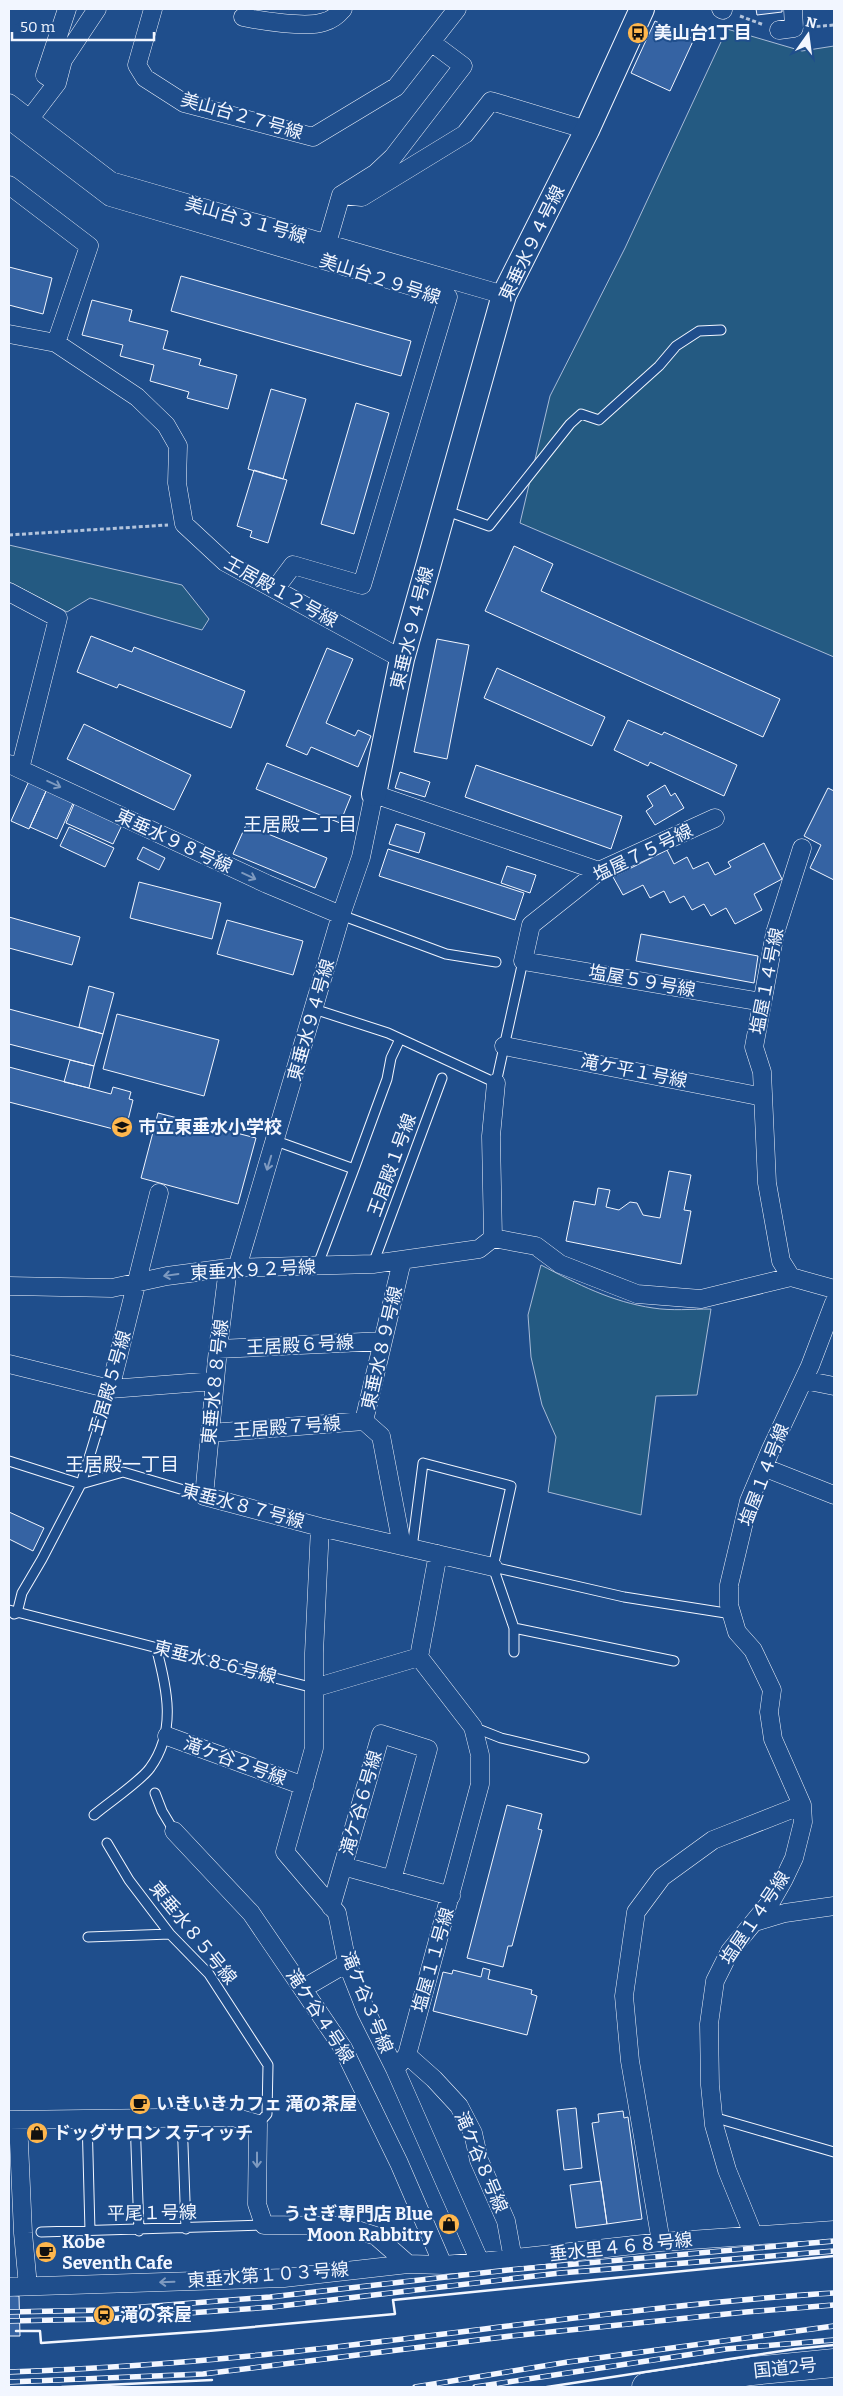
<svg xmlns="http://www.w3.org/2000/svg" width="843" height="2396" font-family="Bitter,'Noto Sans JP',serif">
<rect width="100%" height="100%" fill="#1f4e8c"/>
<!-- green -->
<path fill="#245a82" stroke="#a8bbd7" d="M727,29l75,22 32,-5v611l-314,-134 30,-127 75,-148z
M9,545l173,40 27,34 -7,11 -112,-32 -23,14 -58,-30z
M541,1265c36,19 71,37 112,43 18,3 39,1 58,1l-14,86 -41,1 -15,119 -93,-23 8,-55 -14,-32 -11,-48 -3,-42z"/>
<!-- building -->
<path fill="#3563a3" stroke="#f2f6ff" d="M756,9h26v3l-25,3z
M655,21l39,18 -24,52 -39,-18z
M9,267l43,11 -9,36 -34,-9z
M181,276l230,65 -10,35 -230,-65z
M92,300l40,10 -3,11 39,10 -5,18 38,10 -2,6 38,10 -9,34 -41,-11 2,-6 -39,-11 4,-16 -34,-9 3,-11 -41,-10z
M271,389l35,10 -23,80 -35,-10z
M356,403l33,10 -35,121 -33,-10z
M254,470l33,10 -19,63 -18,-6 2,-6 -15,-5z
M514,546l39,18 -12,27 239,108 -17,38 -278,-126z
M91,636l41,16 2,-5 111,44 -14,37 -112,-44 -2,4 -40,-16z
M437,639l32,6 -22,114 -33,-7z
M327,648l26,11 -27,64 29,13 3,-6 13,6 -13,31 -47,-20 -4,8 -21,-9z
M497,668l108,49 -13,29 -108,-48z
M628,720l34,15 2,-3 73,33 -13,31 -74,-34 -2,4 -34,-16z
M84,724l107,51 -17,35 -107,-51z
M267,763l84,33 -11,27 -84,-34z
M476,765l146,51 -11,33 -146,-52z
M400,772l30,10 -5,15 -30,-9z
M29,781l18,8 -18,40 -18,-8z
M665,785l6,11 4,-3 9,15 -29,17 -9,-14 7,-5 -6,-10z
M828,788l6,3v89l-24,-12 11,-23 -17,-9z
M47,789l27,12 -17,38 -27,-12z
M75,802l48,21 -10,21 -47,-21z
M396,824l29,9 -6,20 -30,-9z
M246,825l81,33 -12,30 -82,-34z
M69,827l45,21 -9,19 -45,-21z
M764,843l18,36 -28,15 8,16 -27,14 -9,-16 -15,8 -7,-12 -12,6 -8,-14 -14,7 -6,-12 -14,7 -7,-13 -20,10 -10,-18 54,-27 7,14 13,-7 6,12 15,-7 7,13 16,-8 -3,-5z
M143,847l22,11 -6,12 -22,-11z
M388,849l136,44 -9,27 -136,-44z
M507,866l29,9 -6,18 -29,-10z
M139,882l82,21 -9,36 -82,-21z
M9,917l71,20 -8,28 -63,-17z
M227,920l76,21 -10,34 -76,-21z
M641,934l117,22 -4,27 -118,-22z
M89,986l25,7 -11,41 -24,-7z
M9,1009l94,25 -9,32 -85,-22z
M117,1014l102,26 -15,56 -101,-27z
M70,1060l24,6 -5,22 -25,-6z
M9,1067l102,27 2,-7 18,5 -2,7 4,1 -8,32 -116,-30z
M158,1113l98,25 -18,66 -97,-26z
M669,1171l22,4 -7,35 7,1 -10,53 -115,-23 8,-40 21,4 3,-17 12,2 -4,17 13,3 11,-8 7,1 6,12 17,3z
M9,1512l35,16 -11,23 -24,-12z
M507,1805l35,9 -4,15 4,1 -30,116h-4l-5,21 -36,-9z
M483,1968l7,2 -2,9 44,11 -1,4 6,2 -10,39 -94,-24 10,-39 9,2 1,-4 28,7z
M576,2108l6,60 -18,2 -7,-60z
M623,2111l1,7 4,-1 14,102 -35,5 -15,-101 7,-1 -1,-8z
M601,2181l6,43 -31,4 -6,-43z
M9,2295l10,1 1,40h-11z"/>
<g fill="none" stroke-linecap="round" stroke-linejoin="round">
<!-- lane casing -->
<g stroke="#f2f6ff" stroke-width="11">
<path id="lane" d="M444,510l45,16 81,-102 11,-10 18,6 60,-54 17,-20 23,-15 22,-1
M341,915l105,39 50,8
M314,1009l74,24 108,50 27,-122
M276,1141l78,28 -37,98
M354,1169l33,-90 4,-21 9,-19
M373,1264l69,-186
M9,1461l72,23 29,-95
M412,1548l11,-85 88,23 -18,81
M493,1567l131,30 108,17
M493,1567l21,61 160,33
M9,1610l305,78
M14,1614l3,-1 5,-20 20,-34 39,-75 42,-12 81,24
M514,1652v-24
M473,1727l28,11 83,20
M155,1793l7,18 12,20
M94,1815c14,-12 47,-34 56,-47 27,-37 17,-80 6,-121
M107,1843l22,37 41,54 39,40 59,91 -1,49 -9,10
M88,1937l82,-3
M182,2117l4,112
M713,2117l121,35
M87,2118l3,113
M135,2118l4,113
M41,2232l223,-7"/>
</g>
<!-- street casing -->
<g stroke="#f2f6ff" stroke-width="19">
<path id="street" d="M153,9l-16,56 8,13 39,25 129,34 83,-50 61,-78
M721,9l2,1
M243,17c18,4 64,11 81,5 8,-2 14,-7 19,-13
M779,30l15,-2 -1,-19
M57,83l-12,-8 22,-66
M9,103l102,78 393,114
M31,117l26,-34 6,-23 34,-51
M9,120l101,77 338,100 -86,288 -69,-20 -18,24
M9,185l80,61 -33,97
M341,195l21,2 103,-63 26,-33 96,29
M327,243l14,-48 35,-22 17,-16 70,-91 -32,-24
M9,334l47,9 81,54 29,28 12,21 -1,37 7,41 41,38 177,97
M9,592l49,26 -38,151
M9,764l258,120 74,31
M715,818l-116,53 -68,54 -8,36 239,41
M802,848l-27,85 -21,114 8,25 5,111 14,78 10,16 43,12
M504,1046l259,51
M493,1238l43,8 24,18 77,30 64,5 90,-22
M493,1238l-2,-102 5,-53
M228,1268l-10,81 -14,147 116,31 173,40
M237,1268l104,-353 20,-58 13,-63 225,77
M9,1286l103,2 55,-12 61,-8 145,-4 106,-15 14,-11
M218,1349l165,-8
M9,1364l101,25 105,-8
M804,1380l30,6
M110,1389l49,-196
M210,1433l154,-12
M763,1467l71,28
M320,1527l-6,126v95l-29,104 52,61 10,50 19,48 29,58
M402,1546l-21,-110 -17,-15 38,-160
M419,1657l54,70 7,28v29l-73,271 -12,14 85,193
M419,1657l19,-103
M314,1688l105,-31
M167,1736l137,50
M174,1831l77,82 92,135 56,115 44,102
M343,1866l108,30
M331,1907l50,-173 47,15 -36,131
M755,1922l30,-9 49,-7
M304,1988l43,-25
M407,2055l27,24 25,27 14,27 6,27 27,61 7,38
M9,2120l224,-3 25,7 -1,80 7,21 81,1 31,10 32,28
M18,2120l5,113 5,53
M753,2234l-26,-64 -13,-45 -4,-40 -1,-61 6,-43 15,-30 42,-51 12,-21 10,-21 9,-36 -1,-17 -29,-66 -4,-27 3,-22 -19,-40 -16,-18 -8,-27v-20l20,-84 22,-52 39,-83 24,-63
M661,2242l-31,-181 -6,-65 12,-84 26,-35 51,-37 89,-35
M9,2287l275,-9 124,-14 35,1 37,-3 181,-20 173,-12"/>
</g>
<!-- secondary casing -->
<g stroke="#f2f6ff" stroke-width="26">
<path id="secondary" d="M374,794l28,-135 102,-364 83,-165 55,-121"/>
</g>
<!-- highway casing -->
<g stroke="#f2f6ff" stroke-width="29">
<path id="highway" d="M646,2387l106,-16 82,-8"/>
</g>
<!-- path -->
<path stroke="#b3c4dc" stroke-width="3" stroke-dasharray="4 2.5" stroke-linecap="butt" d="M740,16l24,9
M810,27l24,-2
M9,535l159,-10"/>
<!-- lane -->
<use href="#lane" stroke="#1f4e8c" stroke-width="9"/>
<!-- street -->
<use href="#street" stroke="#1f4e8c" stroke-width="18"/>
<!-- secondary -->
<use href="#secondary" stroke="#1f4e8c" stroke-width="24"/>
<!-- highway -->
<use href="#highway" stroke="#1f4e8c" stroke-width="28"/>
<!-- rail casing -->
<g stroke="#f2f6ff" stroke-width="5.5">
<path id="rail" d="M9,2312l95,-2 166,-13 238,-27 326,-29
M9,2321l95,-2 168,-12 288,-34 274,-22
M9,2372c80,-3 161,-8 241,-16 195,-19 389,-51 584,-63
M9,2382l194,-8 308,-38 235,-24 88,-7
M415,2387l153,-25 266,-36
M475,2387l251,-38 108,-9"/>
</g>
<!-- rail -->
<use href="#rail" stroke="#1f4e8c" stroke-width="4" stroke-dasharray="11" stroke-linecap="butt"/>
<!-- wall -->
<path stroke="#f2f6ff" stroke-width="2.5" d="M16,2331h24l1,12 167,-12 187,-17 -2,-14 441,-44
M62,2387l150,-7
M547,2387l248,-38 39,-4"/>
</g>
<!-- one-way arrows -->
<defs><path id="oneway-shaft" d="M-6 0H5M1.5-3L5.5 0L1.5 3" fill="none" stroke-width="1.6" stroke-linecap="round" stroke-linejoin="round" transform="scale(1.25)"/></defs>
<g stroke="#7e9ac0">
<use href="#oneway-shaft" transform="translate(54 784) rotate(25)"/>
<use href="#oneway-shaft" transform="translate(249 876) rotate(25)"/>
<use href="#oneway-shaft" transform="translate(269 1163) rotate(107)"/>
<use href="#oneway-shaft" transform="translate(171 1275) rotate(172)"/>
<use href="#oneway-shaft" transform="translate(257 2160) rotate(90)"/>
<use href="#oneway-shaft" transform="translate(167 2282) rotate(178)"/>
</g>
<!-- icons -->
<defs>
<g id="bus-disc" transform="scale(1.125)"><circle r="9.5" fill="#ffb74d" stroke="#1f4e8c"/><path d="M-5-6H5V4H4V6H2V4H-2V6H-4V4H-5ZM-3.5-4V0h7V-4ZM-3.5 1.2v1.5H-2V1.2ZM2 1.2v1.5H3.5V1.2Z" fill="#111"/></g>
<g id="school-disc" transform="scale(1.125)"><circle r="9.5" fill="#ffb74d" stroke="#1f4e8c"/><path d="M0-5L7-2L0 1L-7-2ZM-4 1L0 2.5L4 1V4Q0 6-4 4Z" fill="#111"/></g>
<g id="cafe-disc" transform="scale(1.125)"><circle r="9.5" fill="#ffb74d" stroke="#1f4e8c"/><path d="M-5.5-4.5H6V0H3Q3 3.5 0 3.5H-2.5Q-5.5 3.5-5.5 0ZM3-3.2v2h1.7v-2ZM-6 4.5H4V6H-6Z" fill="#111"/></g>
<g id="shop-disc" transform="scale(1.125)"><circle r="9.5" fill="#ffb74d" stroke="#1f4e8c"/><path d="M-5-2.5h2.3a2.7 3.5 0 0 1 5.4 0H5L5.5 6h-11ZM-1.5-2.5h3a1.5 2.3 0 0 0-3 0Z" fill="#111"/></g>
<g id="station-disc" transform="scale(1.125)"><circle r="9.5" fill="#ffb74d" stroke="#1f4e8c"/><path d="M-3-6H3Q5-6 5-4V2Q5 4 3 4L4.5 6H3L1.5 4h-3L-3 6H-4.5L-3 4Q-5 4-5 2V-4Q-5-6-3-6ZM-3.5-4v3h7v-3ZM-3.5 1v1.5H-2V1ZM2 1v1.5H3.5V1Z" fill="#111"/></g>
</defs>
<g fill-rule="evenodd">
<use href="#bus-disc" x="638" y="33"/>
<use href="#school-disc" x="122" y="1127"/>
<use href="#cafe-disc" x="140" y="2104"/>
<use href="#shop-disc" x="37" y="2133"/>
<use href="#shop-disc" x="449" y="2224"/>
<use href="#cafe-disc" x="46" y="2252"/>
<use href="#station-disc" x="104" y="2315"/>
</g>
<g text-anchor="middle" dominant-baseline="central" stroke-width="4" stroke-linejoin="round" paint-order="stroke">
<!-- poi labels -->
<g font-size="18" font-weight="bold" fill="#f2f6ff" stroke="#1f4e8c" text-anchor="start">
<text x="654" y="33">美山台1丁目</text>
<text x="138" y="1127">市立東垂水小学校</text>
<text x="156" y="2104">いきいきカフェ 滝の茶屋</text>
<text x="53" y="2133">ドッグサロン スティッチ</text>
<text x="433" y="2214" text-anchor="end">うさぎ専門店 Blue<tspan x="433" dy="21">Moon Rabbitry</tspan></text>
<text x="62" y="2242">Kobe<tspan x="62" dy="21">Seventh Cafe</tspan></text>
<text x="120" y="2315">滝の茶屋</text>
</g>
<!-- street labels -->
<g font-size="18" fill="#f2f6ff" stroke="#1f4e8c">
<text transform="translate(242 116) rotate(16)">美山台２７号線</text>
<text transform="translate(246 220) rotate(16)">美山台３１号線</text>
<text transform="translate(532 243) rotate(-64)">東垂水９４号線</text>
<text transform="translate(380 279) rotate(18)">美山台２９号線</text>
<text transform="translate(281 592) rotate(29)">王居殿１２号線</text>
<text transform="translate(412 628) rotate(-76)">東垂水９４号線</text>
<text transform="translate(174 841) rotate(25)">東垂水９８号線</text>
<text transform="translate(643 853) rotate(-26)">塩屋７５号線</text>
<text transform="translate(642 981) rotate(10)">塩屋５９号線</text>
<text transform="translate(767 981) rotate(-79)">塩屋１４号線</text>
<text transform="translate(311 1020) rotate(-74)">東垂水９４号線</text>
<text transform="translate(634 1071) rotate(11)">滝ケ平１号線</text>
<text transform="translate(392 1165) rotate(-70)">王居殿１号線</text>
<text transform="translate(253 1270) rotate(-3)">東垂水９２号線</text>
<text transform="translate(300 1345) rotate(-3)">王居殿６号線</text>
<text transform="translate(382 1348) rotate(-77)">東垂水８９号線</text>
<text transform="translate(215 1382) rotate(-84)">東垂水８８号線</text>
<text transform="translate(110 1383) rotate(-74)">王居殿５号線</text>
<text transform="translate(287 1427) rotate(-4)">王居殿７号線</text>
<text transform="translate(764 1475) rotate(-69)">塩屋１４号線</text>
<text transform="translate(243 1506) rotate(15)">東垂水８７号線</text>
<text transform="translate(215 1662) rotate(14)">東垂水８６号線</text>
<text transform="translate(235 1761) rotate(20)">滝ケ谷２号線</text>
<text transform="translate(361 1803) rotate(-74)">滝ケ谷６号線</text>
<text transform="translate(755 1918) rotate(-56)">塩屋１４号線</text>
<text transform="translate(193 1933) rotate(51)">東垂水８５号線</text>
<text transform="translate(433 1960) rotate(-74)">塩屋１１号線</text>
<text transform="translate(367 2002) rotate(68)">滝ケ谷３号線</text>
<text transform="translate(320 2016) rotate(57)">滝ケ谷４号線</text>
<text transform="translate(481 2162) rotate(67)">滝ケ谷８号線</text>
<text transform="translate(152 2213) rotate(-1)">平尾１号線</text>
<text transform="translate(621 2247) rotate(-6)">垂水里４６８号線</text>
<text transform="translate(268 2275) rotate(-4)">東垂水第１０３号線</text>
<text transform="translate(785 2368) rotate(-6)">国道2号</text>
</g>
<!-- neighbourhood labels -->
<g font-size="19" fill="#f2f6ff" stroke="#1f4e8c">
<text x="300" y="824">王居殿二丁目</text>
<text x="122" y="1464">王居殿一丁目</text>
</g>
</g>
<!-- border -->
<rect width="843" height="2396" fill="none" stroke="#f2f6ff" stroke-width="20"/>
<!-- north arrow -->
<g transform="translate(808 35) rotate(14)" stroke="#1f4e8c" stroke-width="4" paint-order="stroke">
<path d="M0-4L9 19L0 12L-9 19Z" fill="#f2f6ff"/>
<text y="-8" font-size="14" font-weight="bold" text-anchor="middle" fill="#f2f6ff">N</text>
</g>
<!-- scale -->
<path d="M12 32v8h142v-8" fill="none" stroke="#f2f6ff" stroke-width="2.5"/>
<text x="20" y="32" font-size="15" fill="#f2f6ff" stroke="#1f4e8c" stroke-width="4" paint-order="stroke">50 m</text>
</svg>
